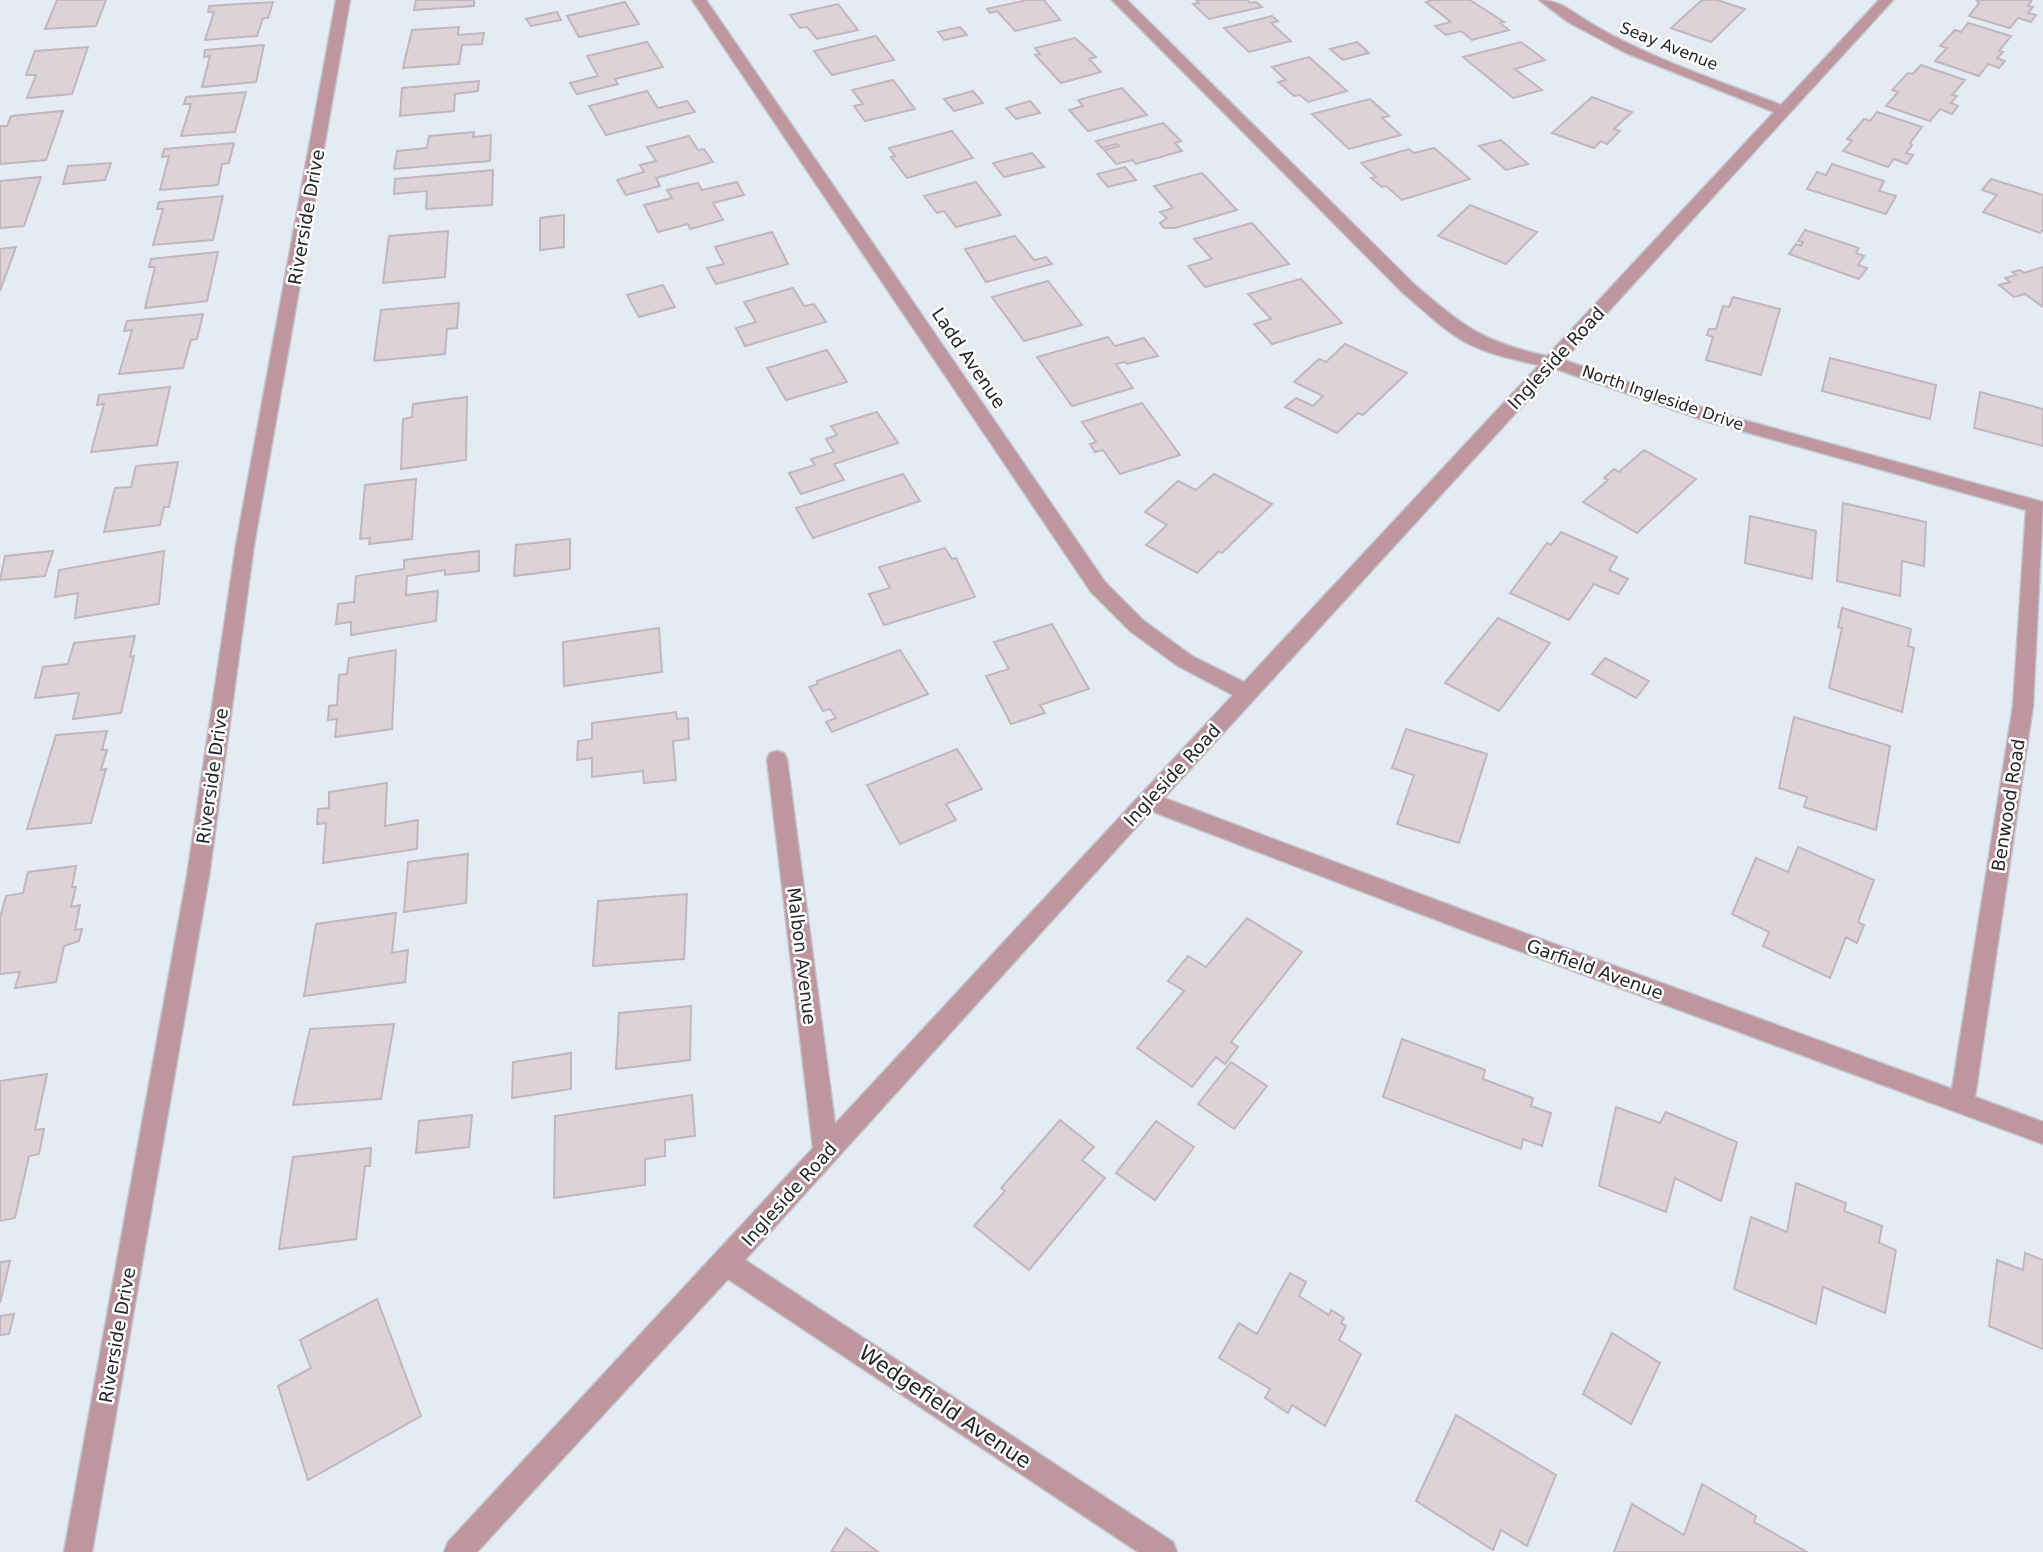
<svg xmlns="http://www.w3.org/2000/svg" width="2043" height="1552" font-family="'DejaVu Sans',sans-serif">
<rect width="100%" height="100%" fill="#e5ebf3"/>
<!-- building -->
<path fill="#dcd2d8" stroke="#c0b7bd" stroke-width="2" d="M57,0h49l-10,26 -51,3z
M416,0h58v6l-60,4z
M1027,0h17l16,20 -45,11 -18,-20 -7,2 -3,-4z
M1196,0h51l3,3 6,-1 6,5 -53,12 -16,-15 6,-1z
M1432,0h38l34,22 -4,1 9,7 -37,10 -11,-9 -15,4 -11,-9 16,-4 -25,-20z
M1702,0h15l28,9 -34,33 -40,-14z
M1976,0h56l-4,6 5,1 -5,6 8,2 -5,7 -13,-4 -8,10 -41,-12 10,-13z
M273,2l-5,16h-5l-6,18 -52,4 9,-28h-6l1,-6z
M625,2l14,22 -60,13 -12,-21z
M838,4l20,26 -41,9 -10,-12 -7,1 -10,-13z
M557,12l4,8 -30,6 -5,-7z
M1272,16l6,5 -7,2 20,18 -42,11 -25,-24z
M1968,23l43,13 -12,15 4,1 -6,6 8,3 -6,7 -11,-4 -9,12 -44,-15 12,-13 -7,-2 15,-16 6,2z
M459,27l-1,8 26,-2 -2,11 -20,1 -3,19 -56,4 9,-38z
M960,27l7,8 -23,5 -6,-8z
M876,36l18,24 -62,15 -18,-24z
M1075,38l21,19 -7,2 12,13 -40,11 -26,-28 5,-1 -5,-6z
M647,42l16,25 -48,12 3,5 -41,10 -7,-11 28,-7 -11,-20z
M1357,42l12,11 -26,7 -13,-11z
M1521,42l24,18 -30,9 27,21 -29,8 -50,-41z
M264,45l-8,37 -54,5 8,-31 -6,1 1,-7z
M88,47l-16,47 -45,4 9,-23h-10l9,-24z
M1309,57l38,34 -39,11 -8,-7 -6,1 -16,-14 8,-2 -14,-13z
M1921,65l44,15 -13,15 5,1 -6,7 7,3 -6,8 -12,-5 -10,12 -44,-15 12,-14 -6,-2 16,-17 5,1z
M893,80l22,29 -50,12 -11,-15 9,-2 -11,-14z
M479,81l-1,10 -23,3 -1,17 -54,5 2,-28z
M1122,88l25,27 -59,16 -19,-21 14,-4 -5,-6z
M647,91l11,17 29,-7 8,11 -89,23 -17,-29z
M973,91l10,12 -29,8 -10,-12z
M246,92l-11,40 -54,4 10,-32h-7l2,-7z
M1592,97l40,15 -18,17 6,2 -13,13 -6,-3 -7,7 -42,-15z
M1370,99l19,17 -7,2 19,17 -52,14 -37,-35z
M1030,101l10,12 -24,6 -10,-11z
M63,111l-17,49 -46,4v-38h7l4,-10z
M1877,112l45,15 -12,16 2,2 -6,8 7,2 -6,9 -13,-5 -6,8 -45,-16 9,-10 -5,-2 17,-20 6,2z
M1163,123l18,18 -6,2 7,8 -46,13 -4,-4 -16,4 -12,-14 15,-4 -3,-2 -14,4 -6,-7z
M952,131l21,27 -66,20 -16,-21 4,-1 -6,-8z
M474,132l-1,5 18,-2 -1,26 -96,8 3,-18 30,-3 2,-12z
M689,136l9,14 6,-1 9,13 -57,16 4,8 -34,9 -9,-15 27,-8 -4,-7 16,-4 -9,-14z
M1501,140l27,24 -22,6 -27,-24z
M234,143l-5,20 -7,1 -4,21 -58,5 9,-34 -7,1 2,-8z
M1434,148l36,31 -68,21 -16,-14 -4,1 -11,-9 5,-1 -15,-14 48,-14 5,4z
M1032,153l12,14 -40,10 -11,-14z
M111,163l-6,17 -42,4 5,-18z
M1832,164l52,17 -5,10 17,5 -10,18 -79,-25 10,-17 9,3z
M1125,167l11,13 -28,7 -11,-13z
M493,170l-1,35 -66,4 1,-18 -33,3 1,-15z
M1202,173l35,37 -62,18h-11l-4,-5 7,-5 -7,-6 13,-4 -19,-22z
M41,177l-17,49 -24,2v-47z
M1991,179l52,16v34l-3,4 -57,-21 14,-17 -15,-5z
M737,182l7,13 -31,8 10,17 -33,9 -2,-5 -30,8 -14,-27 28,-7 -5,-8 31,-7 4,7z
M976,182l25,33 -45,12 -12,-16 -7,2 -13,-17z
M223,196l-10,44 -60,5 10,-36h-6l2,-7z
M1470,205l67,27 -31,32 -68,-28z
M564,215v32l-24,3v-32z
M1252,223l37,41 -84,23 -17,-21 24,-7 -18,-20z
M1805,230l54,18 -3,5 8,3 -6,9 9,3 -8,11 -70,-25 7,-10 5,2 2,-4 -5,-1z
M448,231l-3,46 -62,6 6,-47z
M772,232l16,32 -72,20 -9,-16 17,-4 -9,-17z
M1015,236l19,24 12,-3 6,7 -66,18 -21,-33z
M16,247l-16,44v-42z
M218,252l-11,49 -62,7 10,-41h-6l2,-8z
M2043,267v40l-18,-13 -11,3 -15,-12 11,-3 -5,-4 11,-3 -4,-3 8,-2 4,3z
M1301,279l41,44 -70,21 -18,-20 17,-5 -23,-25z
M1048,281l34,44 -58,16 -32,-44z
M663,285l12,22 -36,10 -12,-22z
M793,288l11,18 10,-2 12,18 -81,24 -9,-18 20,-6 -12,-20z
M1733,297l47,12 -19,66 -55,-15 7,-23 -6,-2 2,-6h7l7,-23 6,1z
M459,303l-2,25 -10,1 -2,25 -71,7 7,-51z
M203,314l-6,25 -6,1 -8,28 -64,6 13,-44 -8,1 3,-10z
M1108,337l7,9 29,-8 14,18 -31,8 -2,-2 -9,2 17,24 -61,18 -35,-49z
M1345,344l62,29 -44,42 -5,-2 -21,20 -52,-26 11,-9 17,8 10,-10 -29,-14 25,-23 7,3z
M827,350l20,32 -61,18 -19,-32z
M1830,358l106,27 -6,34 -108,-28z
M170,387l-13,58 -66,7 13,-48 -7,1 2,-10z
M1980,392l63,17v37l-69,-18z
M467,397l-1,63 -65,9 2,-50 9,-2 1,-13z
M1142,403l38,52 -60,19 -17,-24 -8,2 -5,-8 6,-2 -14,-20z
M877,412l21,31 -64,21 10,16 -43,14 -12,-21 26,-8 -4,-6 23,-7 -8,-13 11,-4 -6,-9z
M1644,450l52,29 -59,54 -54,-31 25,-22 -4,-2 10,-9 5,3z
M178,462l-9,45h-5l-4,18 -56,7 11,-44 16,-1 5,-21z
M903,474l17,27 -107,37 -17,-30z
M1214,474l58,30 -50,49 -3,-2 -22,22 -51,-28 21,-20 -22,-13 33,-31 18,9z
M416,479l-4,60 -43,5 1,-6 -10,1 5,-54z
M1843,503l83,19 -2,44 -22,-5 -2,35 -63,-15z
M1750,516l66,15 -4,48 -67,-16z
M1561,532l56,25 -8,13 19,9 -10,15 -24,-10 -25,36 -59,-27 37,-50 4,2z
M570,539v30l-56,7 2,-31z
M945,548l7,11 4,-1 19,39 -91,28 -15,-31 21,-6 -11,-21z
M53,551l-8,25 -45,4 5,-24z
M164,551l-5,53 -84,14 3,-25 -23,4 4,-27z
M479,551v20l-34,4v-5l-38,6 -1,19 32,-4 -2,30 -85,14v-13l-15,2 2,-20 16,-2 2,-26 48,-7v-9z
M1842,608l69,21 -3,17 6,2 -12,64 -73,-24 13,-60 -4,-1z
M1498,618l52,25 -51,68 -54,-28z
M1052,624l37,65 -49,16 5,8 -34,11 -25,-48 23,-7 -15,-27z
M659,628l3,44 -98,14 -1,-44z
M135,636l-5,21 4,-1 -13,57 -48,6 6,-26 -44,5 8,-31 25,-3 6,-21z
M396,650l-4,79 -57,8 2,-18 -9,1 1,-14 8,-1 2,-30 8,-1 2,-16z
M900,650l28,44 -96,38 -6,-10 10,-4 -6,-9 -7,2 -14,-24 9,-3 -1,-3z
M1605,658l44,23 -13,17 -44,-24z
M676,712l1,7 11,-1 1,21 -16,2 3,39 -32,3 -1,-12 -51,6v-19l-15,2 1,-19 14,-2v-16z
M1794,717l96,29 -14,84 -72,-23 3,-10 -28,-9z
M1406,729l81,25 -28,89 -62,-19 17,-49 -22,-7z
M107,731l-5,19h5l-6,20 5,-1 -15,54 -64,6 29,-94z
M957,749l25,40 -36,15 10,16 -56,24 -33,-59z
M387,783l-2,43 33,-6 -1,29 -94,14 3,-40 -9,1 1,-15 11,-1v-16z
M1798,847l76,33 -16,42 6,3 -7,18 -11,-6 -16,41 -67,-32 6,-14 -37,-18 24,-56 32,14z
M468,854l-2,49 -62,9 4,-50z
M76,866l-4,21h4l-5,20 9,-2 -5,25 7,-1 -3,12 -15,5 -8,36 -41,6 5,-16 -20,2v-56l6,-22 17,-3 5,-21z
M687,894l-3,65 -91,7 5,-65z
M396,913l-4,40 16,-3 -3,32 -101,14 12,-72z
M1247,918l55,34 -71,90 7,5 -13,17 -9,-7 -24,30 -55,-39 47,-57 -16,-10 20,-25 18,11z
M691,1006l-1,54 -74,9 3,-56z
M394,1024l-13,75 -88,6 17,-76z
M1402,1039l83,31 -2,9 50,19 -2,8 20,7 -9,33 -19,-7 -2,10 -138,-52z
M571,1053v36l-59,9 1,-36z
M1231,1062l36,24 -33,43 -36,-25z
M47,1074l-12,56 9,-1 -5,25 -10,2 -14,62 -15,3v-140z
M692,1095l3,41 -30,4v16l-20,3v26l-91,13 1,-82z
M1616,1107l44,16 6,-11 71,30 -16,59 -46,-23 -9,34 -67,-26z
M472,1115l-3,32 -53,6 3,-32z
M1060,1120l34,27 -12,13 23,18 -76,92 -55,-44 31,-35 -4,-3z
M1156,1121l38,26 -39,53 -39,-27z
M371,1148l-1,18h-5l-9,73 -77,10 14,-92z
M1796,1183l50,20 -2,8 38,15 -3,17 17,7 -11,63 -62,-26 -7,37 -82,-35 17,-72 36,15z
M2025,1253l18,7v89l-54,-23 8,-66 26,10z
M10,1261l-10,42v-41z
M1290,1273l16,9 -7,14 30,19 2,-5 13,8 -3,5 5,3 -7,14 22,14 -36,72 -33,-21 -4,8 -23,-15 5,-9 -51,-31 20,-35 18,11z
M377,1299l44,117 -113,64 -30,-94 33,-18 -11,-28z
M14,1314l-5,20 -9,1v-19z
M1612,1333l48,30 -29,61 -48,-30z
M1456,1415l100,60 -29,71 -26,-16 -8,20 -77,-49z
M1702,1484l54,32 -2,6 53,30h-193l18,-48 52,31z
M846,1528l32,24h-47z"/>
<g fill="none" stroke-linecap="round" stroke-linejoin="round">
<!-- street casing -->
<g stroke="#c2c7ce" stroke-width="3">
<path id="street" d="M336,0h14l-96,545 -45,331 -117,676h-28l123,-676 49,-331z
M692,0h14l399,582 39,39 48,35 52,26 295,-317c-23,-5 -48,-10 -70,-21 -24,-12 -45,-34 -66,-51l-291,-293h15l288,285c49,42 68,57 132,71l227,-244 -148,-59 -58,-31 -29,-22c22,0 34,13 53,24 59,35 125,56 189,81l98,-105h14l-329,360 154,53 325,89 -10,204 -58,391 68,25v22l-559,-206 -333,-127 -406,449 428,282 4,10h-39l-410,-273 -251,273h-33l4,-10 365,-394 -46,-389 3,-6 7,-2 7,2 3,6 48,365 398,-429 -55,-29 -48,-35 -39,-39zM1556,369l150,52 320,89 -13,196 -61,383 -452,-165 -336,-126z"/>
</g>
<!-- street -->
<use href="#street" fill="#bd969e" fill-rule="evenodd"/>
</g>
<g text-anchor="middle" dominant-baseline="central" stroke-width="5" stroke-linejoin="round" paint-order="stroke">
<!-- far-street labels -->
<g font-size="16" fill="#222528" stroke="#fff">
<text transform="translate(1669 46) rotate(22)">Seay Avenue</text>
<text transform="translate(1663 398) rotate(19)">North Ingleside Drive</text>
</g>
<!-- street labels -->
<g font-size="18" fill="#222528" stroke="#fff">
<text transform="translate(306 217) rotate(-80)">Riverside Drive</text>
<text transform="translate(969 358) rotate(56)">Ladd Avenue</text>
<text transform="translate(1556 358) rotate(-47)">Ingleside Road</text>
<text transform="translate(1172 775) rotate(-47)">Ingleside Road</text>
<text transform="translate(212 776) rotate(-82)">Riverside Drive</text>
<text transform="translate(2008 805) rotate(-81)">Benwood Road</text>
<text transform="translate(802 956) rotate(83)">Malbon Avenue</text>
<text transform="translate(1595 969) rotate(20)">Garfield Avenue</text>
<text transform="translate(789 1194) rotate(-48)">Ingleside Road</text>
<text transform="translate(117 1335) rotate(-80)">Riverside Drive</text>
</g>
<!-- near-street labels -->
<g font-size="21" fill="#222528" stroke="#fff">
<text transform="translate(945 1407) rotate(34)">Wedgefield Avenue</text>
</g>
</g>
</svg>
